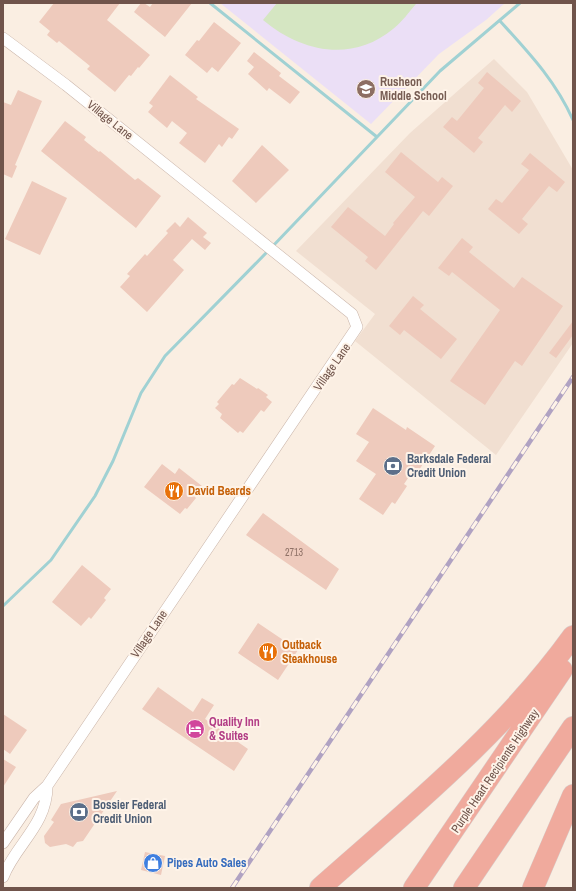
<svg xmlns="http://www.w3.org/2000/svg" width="576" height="891" font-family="'Archivo Narrow',sans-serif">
<rect width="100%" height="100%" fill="#faeee2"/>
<!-- residential -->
<path fill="#f1dfd1" d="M494,59l33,33 46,78v173l-77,112 -141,-114 20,-27 -79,-63 114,-118z"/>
<!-- education -->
<path fill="#ebdff6" d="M220,3h285l-19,17 -47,34 -68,70z"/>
<!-- green -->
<path fill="#d5e6c2" d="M277,3h138l1,1c-7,8 -14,18 -23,25 -41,34 -92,23 -130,-9z"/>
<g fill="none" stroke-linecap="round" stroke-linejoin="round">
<!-- stream -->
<path stroke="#a0d1d3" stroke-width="3" d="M210,3l167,134
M500,21c29,32 55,59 73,99
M272,247l168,-176 80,-68
M3,606l48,-46 44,-64 18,-35 28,-68 24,-37 103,-105"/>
</g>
<!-- building -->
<path fill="#eecabc" d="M54,3h66l-13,17 43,35 -11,13 -1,-1 -7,9 -2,-1 -14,17 -28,-23 3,-3 -31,-25 -2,2 -10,-8 3,-4 -11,-9z
M141,3h3l6,4 3,-4h39l-27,34 -31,-25z
M214,22l27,21 -23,29 -6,-5 -5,6 -22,-18 12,-15 2,1z
M254,52l27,21 -2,3 21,16 -10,12 -21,-16 -2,3 -19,-17 6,-7 -7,-6z
M487,72l34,29 -9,11 -7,-7 -27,33 5,4 -9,11 -31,-26 9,-10 5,4 27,-33 -6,-5z
M170,75l28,22 -2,2 43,30 -7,10 -3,-2 -7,10 -3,-3 -14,19 -26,-20 8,-10 -15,-12 -5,7 -19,-16 5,-6 -4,-3z
M18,90l24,11 -27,64 2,1 -5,12 -9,-4v-72l8,3z
M65,121l21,16 -2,3 15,12 1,-1 35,29 3,-2 23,18 -25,32 -95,-77z
M262,145l27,25 -33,33 -24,-22z
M401,152l37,30 4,-5 11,9 -24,30 -6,-5 -47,59 -11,-9 3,-4 -37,-30 17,-20 37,29 9,-12 -1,-1 22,-26 -30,-25z
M530,153l35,29 -8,10 -8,-6 -27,33 6,5 -9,10 -31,-25 8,-10 6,4 27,-33 -8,-6z
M32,181l35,17 -27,57 -35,-16z
M188,217l19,16 -4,4 8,6 -6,7 -13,-11 -19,21 11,10 -37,42 -27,-25 10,-11 -3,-2 18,-20 2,2 21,-23 -2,-2 9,-9 5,5z
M462,238l11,9 -4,5 45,36 8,-11 41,29 -41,60 -7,-5 -30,44 -35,-24 50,-71 -48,-38 -3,4 -11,-8z
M413,296l11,9 -4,4 37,30 -16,20 -37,-29 -4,5 -11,-9z
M573,321v14l-17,23 -7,-5z
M240,378l17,11 1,-1 10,7 -2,2 6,5 -8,10 -3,-2 -18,23 -3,-2 -2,2 -18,-15 2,-4 -7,-6 4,-4 -2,-2 15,-18 2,1z
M373,408l33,22 1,-3 28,19 -18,27 -4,-2 -9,13 3,2 -12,18 -3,-2 -9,13 -24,-16 17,-25 -20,-13 13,-19 -13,-8z
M162,464l13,10 4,-6 23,18 -8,10 2,2 -9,11 -2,-1 -5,6 -36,-27z
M263,513l76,56 -13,21 -80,-55z
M82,565l29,24 -7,9 2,2 -15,19 -2,-2 -8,9 -29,-24z
M258,623l40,27 -20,30 -40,-27z
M158,687l35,25 9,-14 12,7 -9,14 43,30 -14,22 -92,-62z
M3,714l24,16 -17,24 -7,-5z
M3,759l13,8 -13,20z
M117,791l-34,50 -6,1 -4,5 -7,-3 -16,3 -5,-4 -1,-7 10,-14 -3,-2 10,-16z
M145,852l20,4 -4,19 -20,-5z"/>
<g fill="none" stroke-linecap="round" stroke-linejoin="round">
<!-- minor casing -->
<g stroke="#cab5aa" stroke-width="12">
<path id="minor" d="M3,38l63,47 286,229 5,13 -310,459 -13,12 -31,45
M3,877c13,-33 44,-52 44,-91"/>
</g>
<!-- motorway casing -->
<g stroke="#d7cfcd" stroke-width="22">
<path id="motorway" d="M320,888c88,-78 184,-156 253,-252
M414,888l148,-218
M464,888l109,-161
M533,888l40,-93"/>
</g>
<!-- minor -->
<use href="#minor" stroke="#fff" stroke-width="11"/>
<!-- motorway -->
<use href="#motorway" stroke="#f0aa9d" stroke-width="21"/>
<!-- rail casing -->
<g stroke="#b0a2c2" stroke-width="4.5">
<path id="rail" d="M232,888l341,-511"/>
</g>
<!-- rail -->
<use href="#rail" stroke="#fef3e8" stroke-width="3" stroke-dasharray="9" stroke-linecap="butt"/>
</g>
<!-- icons -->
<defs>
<g id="school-disc" transform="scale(1)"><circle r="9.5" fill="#8d6e63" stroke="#fef3e8"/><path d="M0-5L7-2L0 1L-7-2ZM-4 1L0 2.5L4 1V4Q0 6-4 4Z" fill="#fff"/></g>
<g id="bank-disc" transform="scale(1)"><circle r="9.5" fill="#5c6f8a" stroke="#fef3e8"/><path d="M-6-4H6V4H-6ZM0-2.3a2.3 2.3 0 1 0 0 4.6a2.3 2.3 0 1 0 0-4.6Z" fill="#fff"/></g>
<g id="restaurant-disc" transform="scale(1)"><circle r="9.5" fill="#e8710a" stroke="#fef3e8"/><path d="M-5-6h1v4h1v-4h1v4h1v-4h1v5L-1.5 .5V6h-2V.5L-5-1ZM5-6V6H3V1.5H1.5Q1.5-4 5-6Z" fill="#fff"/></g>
<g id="hotel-disc" transform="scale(1)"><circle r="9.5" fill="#d1479c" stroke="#fef3e8"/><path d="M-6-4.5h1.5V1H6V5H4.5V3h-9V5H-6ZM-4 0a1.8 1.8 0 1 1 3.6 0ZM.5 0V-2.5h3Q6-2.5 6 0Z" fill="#fff"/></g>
<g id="shop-disc" transform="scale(1)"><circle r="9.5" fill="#3f7fe0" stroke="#fef3e8"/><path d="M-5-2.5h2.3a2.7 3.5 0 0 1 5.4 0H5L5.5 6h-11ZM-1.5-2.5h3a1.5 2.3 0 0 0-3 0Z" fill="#fff"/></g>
</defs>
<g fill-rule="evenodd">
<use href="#school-disc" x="366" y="89"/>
<use href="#bank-disc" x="393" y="466"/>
<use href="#restaurant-disc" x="174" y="491"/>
<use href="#restaurant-disc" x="268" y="652"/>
<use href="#hotel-disc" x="195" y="729"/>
<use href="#bank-disc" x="79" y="812"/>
<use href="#shop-disc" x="153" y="863"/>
</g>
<g text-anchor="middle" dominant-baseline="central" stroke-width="4" stroke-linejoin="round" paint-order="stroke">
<!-- number labels -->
<g font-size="10" fill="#907267">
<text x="294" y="552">2713</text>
</g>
<!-- education labels -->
<g font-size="12" font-weight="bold" fill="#785e54" stroke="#fef3e8" text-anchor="start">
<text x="380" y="82">Rusheon<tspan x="380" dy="14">Middle School</tspan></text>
</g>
<!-- street labels -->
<g font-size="12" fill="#70544b" stroke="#fef3e8">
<text transform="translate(110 120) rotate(39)">Village Lane</text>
<text transform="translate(332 367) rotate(-55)">Village Lane</text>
<text transform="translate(149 634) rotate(-56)">Village Lane</text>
<text transform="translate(495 771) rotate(-56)">Purple Heart Recipients Highway</text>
</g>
<!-- service labels -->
<g font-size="12" font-weight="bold" fill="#4e5e75" stroke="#fef3e8" text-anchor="start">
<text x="407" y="459">Barksdale Federal<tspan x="407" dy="14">Credit Union</tspan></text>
<text x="93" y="805">Bossier Federal<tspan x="93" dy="14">Credit Union</tspan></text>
</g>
<!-- food labels -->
<g font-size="12" font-weight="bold" fill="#c56008" stroke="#fef3e8" text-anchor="start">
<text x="188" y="491">David Beards</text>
<text x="282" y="645">Outback<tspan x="282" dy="14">Steakhouse</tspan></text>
</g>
<!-- hotel labels -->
<g font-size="12" font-weight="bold" fill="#b23c85" stroke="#fef3e8" text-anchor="start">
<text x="209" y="722">Quality Inn<tspan x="209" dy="14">&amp; Suites</tspan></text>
</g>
<!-- shop labels -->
<g font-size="12" font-weight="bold" fill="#366cbe" stroke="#fef3e8" text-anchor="start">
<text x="167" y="863">Pipes Auto Sales</text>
</g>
</g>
<!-- border -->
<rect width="576" height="891" fill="none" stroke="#70544b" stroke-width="8"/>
</svg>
